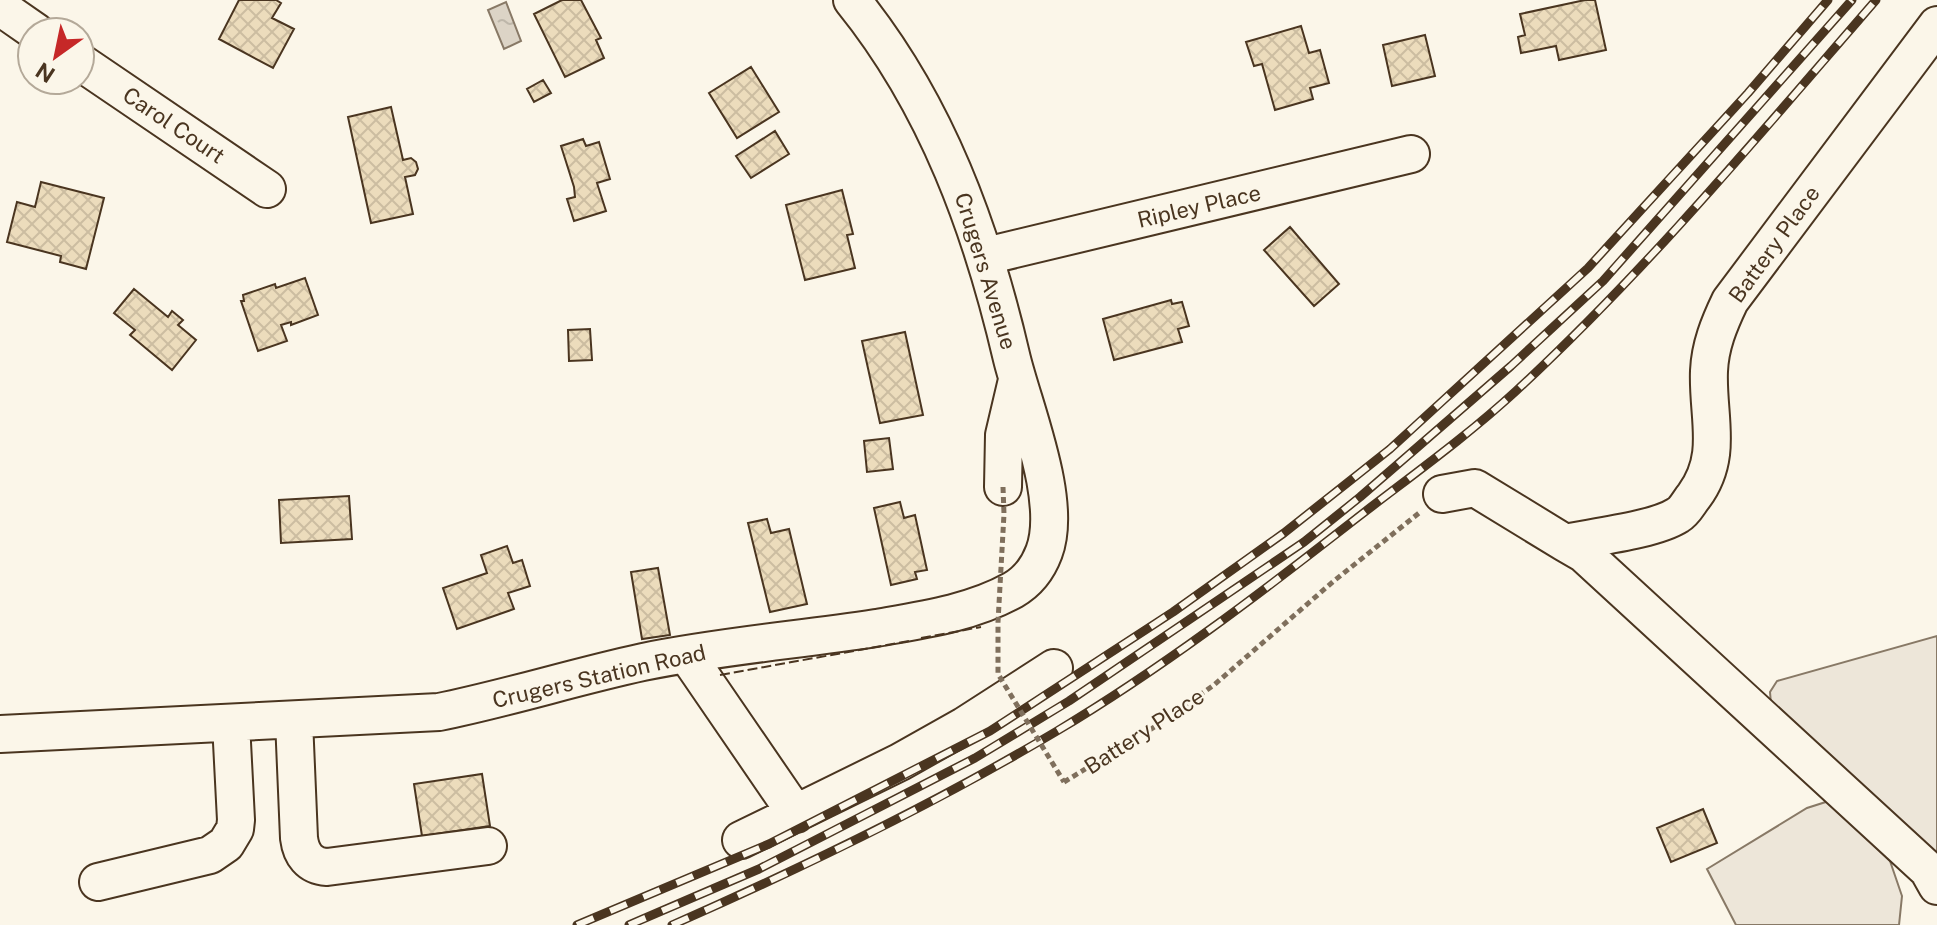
<svg xmlns="http://www.w3.org/2000/svg" width="1937" height="925" font-family="'Public Sans',sans-serif">
<defs>
<pattern id="water-ripples" width="26" height="14" patternUnits="userSpaceOnUse" patternTransform="scale(2)"><rect width="26" height="14" fill="#dcd4c6"/><path d="M2 4q2-2 4 0t4 0M15 11q2-2 4 0t4 0" fill="none" stroke="#beb7aa"/></pattern>
<pattern id="building-cross-hatch" width="8" height="8" patternUnits="userSpaceOnUse" patternTransform="scale(2)"><rect width="8" height="8" fill="#ecdcbc"/><path d="M0 0l8 8M0 8l8-8" fill="none" stroke="#ccbda1"/></pattern>
</defs>
<rect width="100%" height="100%" fill="#fbf6e9"/>
<!-- green -->
<path fill="#ede6d9" stroke="#887966" stroke-width="2" d="M1937,636v218l-166,-150 -1,-12 7,-11z
M1829,801l61,60 12,35 -3,29h-163l-29,-56 100,-61z"/>
<!-- water -->
<path fill="url(#water-ripples)" stroke="#887966" stroke-width="2" d="M506,2l15,39 -17,8 -16,-39z"/>
<!-- building -->
<path fill="url(#building-cross-hatch)" stroke="#4a3520" stroke-width="2" d="M239,0h37l5,3 -9,15 22,11 -21,39 -54,-29z
M562,0h19l20,38 -5,2 8,18 -39,19 -31,-63z
M1585,0h10l11,50 -47,10 -3,-14 -35,7 -3,-16 7,-2 -5,-21z
M1301,26l8,27 11,-3 9,33 -19,5 3,11 -38,11 -13,-46 -8,2 -8,-24z
M1425,35l10,41 -43,10 -9,-41z
M751,67l28,45 -42,26 -28,-45z
M543,80l8,13 -17,9 -7,-13z
M391,107l12,53 8,-2 5,4 2,7 -3,6 -10,2 8,37 -42,9 -23,-106z
M775,131l14,23 -38,24 -15,-22z
M583,139l3,7 13,-4 11,37 -13,4 9,28 -32,10 -7,-22 8,-2 -1,-10 -13,-41z
M41,182l63,16 -18,71 -26,-7 1,-6 -54,-14 10,-40 18,5z
M842,190l11,44 -6,1 8,33 -50,12 -19,-75z
M1290,227l49,57 -25,22 -50,-56z
M305,278l13,37 -27,10v-3l-10,3 6,16 -29,10 -17,-50h3l-1,-6 32,-11 1,4z
M134,289l34,28 4,-6 11,9 -5,5 18,15 -24,30 -42,-35 5,-5 -21,-17z
M1171,300l1,4 10,-2 7,24 -11,3 4,13 -68,18 -11,-41z
M590,329l2,31 -23,1 -1,-31z
M905,332l18,83 -43,8 -18,-82z
M889,438l4,31 -26,3 -3,-31z
M349,496l3,43 -71,4 -2,-43z
M900,502l4,16 11,-3 12,55 -12,2 2,7 -26,6 -17,-77z
M767,519l4,14 18,-4 18,75 -37,8 -22,-89z
M507,546l6,17 9,-3 8,26 -22,7 6,16 -57,20 -14,-41 44,-15 -6,-18z
M658,568l12,67 -28,4 -11,-67z
M482,774l8,52 -68,10 -8,-52z
M1703,809l14,34 -46,19 -14,-34z"/>
<g fill="none" stroke-linecap="round" stroke-linejoin="round">
<!-- minor casing -->
<g stroke="#4a3520" stroke-width="40">
<path id="minor" d="M0,7l36,25
M80,62l187,127
M986,256l425,-102
M1003,487l1,-52 12,-51
M1442,494l33,-6 90,55c29,-6 90,-13 113,-28 7,-4 11,-13 16,-19 30,-40 13,-80 15,-125 1,-25 10,-47 21,-70l207,-276
M1565,543l19,11 344,316 9,16
M687,655l109,159
M294,720l5,118c2,16 10,28 28,29l161,-21
M0,734l439,-22c69,-14 135,-35 204,-50 77,-16 156,-22 233,-34 46,-8 96,-15 137,-38 14,-8 25,-22 31,-38 19,-50 -19,-141 -32,-193 -30,-129 -75,-254 -160,-359
M741,840l159,-78 64,-36 90,-58
M98,882l112,-27 16,-11 9,-15 1,-9 -5,-97"/>
</g>
<!-- path -->
<path stroke="#7f6f5c" stroke-width="5" stroke-dasharray="6 4" stroke-linecap="butt" d="M1064,782l92,-56 58,-41 121,-105 84,-67"/>
<!-- minor -->
<use href="#minor" stroke="#fbf6e9" stroke-width="36"/>
<!-- rail casing -->
<g stroke="#4a3520" stroke-width="9">
<path id="rail" d="M577,925l192,-81 221,-113 183,-119 111,-79 106,-84 198,-181 160,-175 80,-93
M629,925l130,-56 216,-111 94,-57 235,-159 56,-45 151,-131 92,-85 249,-281
M672,925c132,-58 261,-120 385,-194 104,-62 201,-136 296,-210 54,-42 112,-83 163,-130 130,-120 244,-257 360,-391"/>
</g>
<!-- rail -->
<use href="#rail" stroke="#fbf6e9" stroke-width="6" stroke-dasharray="18" stroke-linecap="butt"/>
<!-- path-bridge -->
<path stroke="#7f6f5c" stroke-width="5" stroke-dasharray="6 4" stroke-linecap="butt" d="M1003,487l1,27 -6,108v52l66,108"/>
<!-- fence -->
<path stroke="#4a3520" stroke-width="2" stroke-dasharray="10 4" stroke-linecap="butt" d="M921,638l60,-11
M720,675l189,-34"/>
</g>
<g text-anchor="middle" dominant-baseline="central" stroke-width="6" stroke-linejoin="round" paint-order="stroke">
<!-- street labels -->
<g font-size="22" fill="#4a3520" stroke="#fbf6e9">
<text transform="translate(174 125) rotate(34)">Carol Court</text>
<text transform="translate(1199 206) rotate(-13)">Ripley Place</text>
<text transform="translate(1774 244) rotate(-54)">Battery Place</text>
<text transform="translate(986 271) rotate(73)">Crugers Avenue</text>
<text transform="translate(599 676) rotate(-13)">Crugers Station Road</text>
<text transform="translate(1144 731) rotate(-33)">Battery Place</text>
</g>
</g>
<!-- north arrow -->
<g transform="translate(56 56) rotate(213)"><circle r="38" fill="#fbf6e9" stroke="#b4a999" stroke-width="2"/>
<path d="M0-6L14 30L0 20L-14 30Z" fill="#c62828"/>
<text y="-12" font-size="22" font-weight="bold" text-anchor="middle" fill="#4a3520">N</text>
</g>
</svg>
